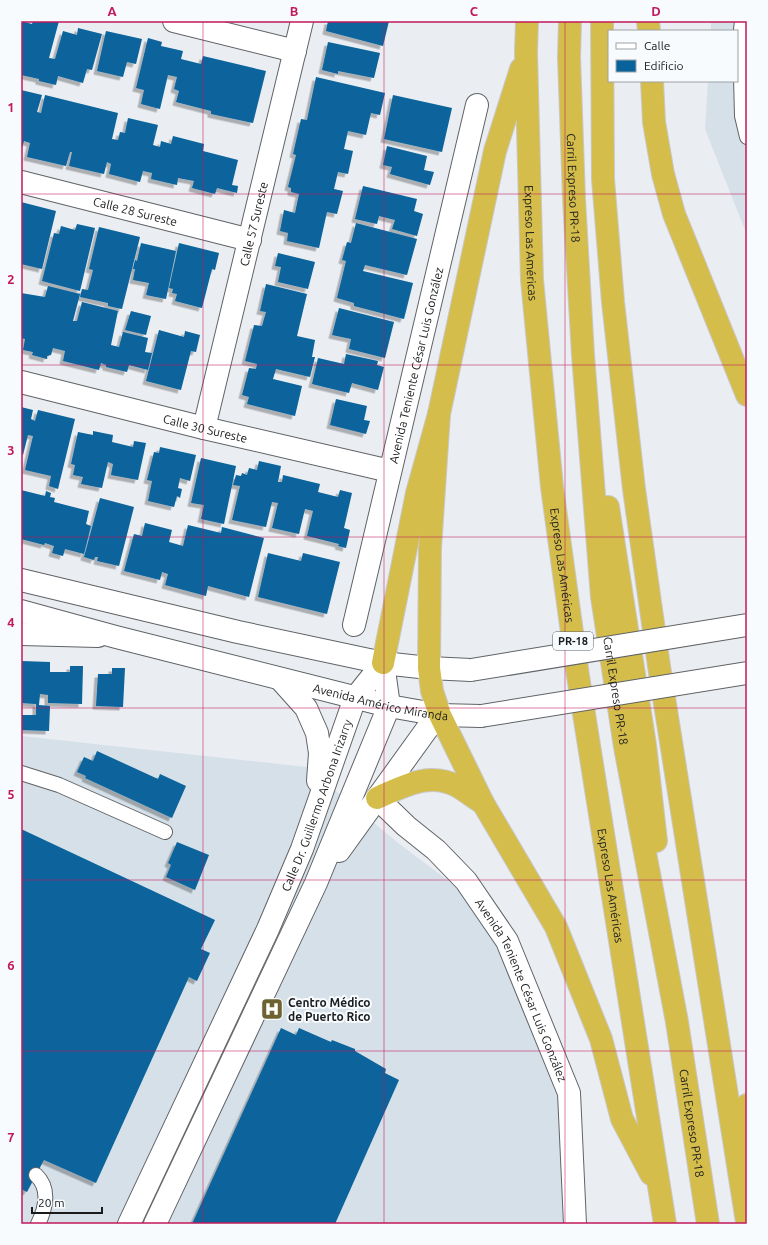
<svg xmlns="http://www.w3.org/2000/svg" width="768" height="1245" font-family="Ubuntu,sans-serif">
<defs>
<filter id="shadow"><feDropShadow dx="-3.5" dy="3.5" stdDeviation="0" flood-color="#0004"/></filter>
</defs>
<rect width="100%" height="100%" fill="#eaedf1"/>
<!-- built -->
<path fill="#d6e0e8" d="M711,21h36v214l-42,-106 3,-48h29v-50h-26z
M21,736l286,31 91,76 56,42 32,37 75,175 4,127h-544z"/>
<!-- building -->
<path fill="#08639c" filter="url(#shadow)" d="M21,21l11,3 1,-3h26l-10,37 6,1 8,-28 14,4 1,-7 24,6 -10,36 -5,-1 -4,14 -25,-7 -2,9 -17,-4v-2l-18,-4z
M328,21h61l-6,25 -57,-15z
M106,31l36,8 -6,25 -9,-2 -4,15 -26,-6z
M148,38l14,4 -1,4 22,5 -2,8 20,5 2,-8 63,15 -13,52 -42,-9v-3l-35,-9 3,-11 -5,-2 3,-12 -9,-2 -8,34 -19,-5 3,-14 -8,-2z
M328,42l52,11 -6,25 -36,-7v3l-16,-4z
M316,77l69,16 -5,22 -9,-2 -5,22 -18,-4 -4,18 9,2 -5,23 -10,-2 -4,17 9,2 -6,23 -10,-2 -8,36 -32,-7 1,-8 -8,-2 4,-21 11,3 4,-19 -8,-2v-4l-3,-1 8,-32 -3,-1 8,-35 6,1z
M21,90l21,5 -5,17 4,1 4,-18 73,18 -6,26 6,1 2,-8 5,1 3,-15 30,7 -5,20 7,2 1,-6 10,3 2,-8 31,8 -1,7 35,9 -6,25 6,1 -1,7 -20,-5 -2,6 -23,-6 2,-7 -16,-3 -1,7 -26,-6 1,-6 -9,-2 -3,11 -31,-8 2,-10 -4,-2 -3,12 -35,-8 3,-14h-2l-4,14 -39,-9 3,-14 -6,-2 -3,11z
M393,95l59,13 -10,44 -58,-13z
M387,146l40,10 -3,14 10,2 -4,13 -40,-11 2,-7 -9,-2z
M363,186l54,13 -3,12 9,3 -6,22 -25,-7 3,-9 -16,-4 -2,8 -22,-5z
M21,202l35,9 -14,58 -21,-5z
M356,223l61,16 -10,36 -42,-10 -2,6 50,12 -9,36 -50,-13v-3l-17,-5 9,-37 -4,-1 5,-18 4,1z
M77,224l18,4 -15,63 -38,-10 12,-48 5,1 2,-8 14,4z
M99,227l41,10 -18,72 -14,-3v-3l-28,-6 2,-8 6,1 5,-20 -4,-1z
M141,243l35,8 -10,48 -20,-4 3,-12 -16,-3 2,-11h-2l2,-9 2,1z
M179,243l40,10 -4,17 -3,-1 -10,39 -27,-7 2,-7 -5,-1 1,-4 -4,-1z
M278,253l37,9 -7,27 -30,-7 3,-15 -6,-1z
M266,284l41,10 -10,42 18,4 -3,17h3l-5,20 -34,-8 -3,10 29,7 -7,30 -48,-12 2,-7 -7,-2 7,-27 7,1 1,-5 -12,-3 9,-36 8,1 4,-14 -6,-1z
M48,286l32,8 -7,27h4l5,-19 36,9 -7,34 8,2 4,-15 25,6 -3,14 7,1 -4,17 -19,-5 -2,7 -21,-5v-2l-5,-2 -2,7 -36,-9 2,-10 -12,-3 -2,7 -4,1v3l-15,-4 1,-3 -10,-2 2,-11 -4,-1v-45l24,4z
M339,308l55,14 -9,36 -36,-9 2,-10 -19,-4z
M131,311l20,5 -5,19 -21,-5z
M159,330l25,7 1,-6 15,4 -4,17 -5,-1 -10,39 -35,-9z
M346,354l32,7 -1,4 7,2 -6,23 -26,-7 -3,10 -37,-9 6,-26 26,6z
M336,399l31,7 -3,14 6,1 -4,13 -36,-9z
M21,407l12,3 -2,9 4,2 3,-11 37,9 -17,70 -9,-3 2,-10 -26,-6 8,-34 -5,-1 -5,20 -2,-1z
M93,431l20,4 -1,7 21,5 1,-6 12,2 -8,37 -27,-5 2,-11 -5,-2 -6,26 -21,-4 2,-7 -10,-2 2,-10 -4,-1 7,-32 15,3z
M160,447l36,8 -6,26 -10,-3 -2,10 4,1 -2,9 -3,-2 -3,11 -26,-6 4,-20 -5,-1 7,-28 5,1z
M201,458l35,8 -12,58 -23,-5 3,-14 -13,-2z
M259,461l22,5 -3,16h4l1,-7 37,9 -2,8 20,5 2,-7 12,3 -8,35 6,2 -4,18 -8,-2 1,-2 -32,-8 6,-25 -8,-2 -6,25 -27,-6 6,-25 -6,-1 -6,25 -34,-7 8,-34 -7,-1 3,-10 5,1 1,-3 5,2 2,-7 8,2z
M21,490l24,6 1,-5 5,2 -1,4 5,1 -1,4 35,9 -3,13 5,2 -7,28 -19,-5 -2,7 -11,-3 2,-7 -9,-3 -1,2 -23,-6z
M100,498l34,9 -15,59 -22,-5 1,-4h-3l-1,3 -10,-3z
M145,523l27,7 -3,12 14,4 5,-21 33,8 1,-6 42,11 -15,59 -41,-11 -2,10 -41,-11 3,-11 -6,-2 -2,8 -36,-9 10,-37 8,2z
M268,553l33,8 2,-8 37,9 -13,52 -69,-17z
M21,661l29,1v10h20v-6h13l-1,38 -34,-1v-8l-8,-1 -1,11 11,1 -1,25 -28,-1v-15h15v-11l-15,-1z
M112,668h13l-2,39 -27,-1 2,-32h14z
M97,751l61,28 2,-5 26,12 -14,32 -87,-40 1,-2 -9,-4 7,-15 9,4z
M21,829l194,91 -14,29 9,4 -13,28 -8,-4 -93,206 -52,-23 -17,32 -6,-3z
M177,842l32,13 -14,35 -29,-13 5,-12 -3,-2z
M281,1028l15,7 3,-7 32,14 1,-2 23,9v2l31,18 -1,4 14,7 -64,144h-143z"/>
<g fill="none" stroke-linecap="round" stroke-linejoin="round">
<!-- service casing -->
<g stroke="#606366" stroke-width="16">
<path id="service" d="M742,21l-2,17 2,78 5,21
M21,773l38,12 106,47
M36,1175c14,13 10,33 2,49"/>
</g>
<!-- minor casing -->
<g stroke="#606366" stroke-width="24">
<g id="minor">
<path d="M174,21l121,30"/>
<path id="s1" d="M21,182l229,58"/>
<path id="s2" d="M21,382l183,46 186,43"/>
<path id="s3" d="M204,428l98,-407"/>
<path id="s4" d="M354,625l123,-520"/>
<path d="M21,634l77,2"/>
<path d="M280,679l26,29 11,25 3,20 -2,28"/>
<path id="s5" d="M377,798l29,28 30,24 30,31 41,60 62,152 6,131"/>
<path d="M339,851l88,-122 13,-14"/>
<path id="s6" d="M129,1224l139,-295 34,-80 53,-151 28,-35"/>
<path d="M155,1224l161,-341 73,-177 -6,-43"/>
</g>
</g>
<!-- tertiary casing -->
<g stroke="#606366" stroke-width="24">
<g id="tertiary">
<path d="M21,580l217,52 145,31 46,5 42,2"/>
<path id="s7" d="M21,611l95,26 273,69 51,9 41,1"/>
</g>
</g>
<!-- motorway casing -->
<g stroke="#c8c8c9" stroke-width="24">
<g id="motorway">
<path id="s8" d="M527,21l-1,31 6,228 20,207 26,189 87,548"/>
<path id="s9" d="M570,21l-1,36 5,142 9,156 19,242 23,150 52,275 31,202"/>
<path d="M602,21l1,158 10,123 21,187 25,177 88,556"/>
<path d="M648,21l1,10"/>
<path d="M652,81l2,41 9,52 11,40 73,181"/>
<path d="M439,414l-9,134 -1,120 3,23 8,24 43,88 73,124 45,112 21,80 29,55"/>
<path d="M608,507l37,238 11,96"/>
<path d="M383,663l34,-170 22,-79 56,-263 26,-82"/>
<path d="M377,798c25,-11 52,-27 80,-12 9,5 17,12 26,17"/>
<path d="M741,1144l6,-39"/>
</g>
</g>
<!-- service -->
<use href="#service" stroke="#fff" stroke-width="14"/>
<!-- minor -->
<use href="#minor" stroke="#fff" stroke-width="22"/>
<!-- tertiary -->
<use href="#tertiary" stroke="#fff" stroke-width="22"/>
<!-- motorway -->
<use href="#motorway" stroke="#d5bd4b" stroke-width="22"/>
<!-- tertiary-bridge casing -->
<g stroke="#606366" stroke-width="24" stroke-linecap="butt">
<path id="tertiary-bridge" d="M471,670l276,-45
M481,716l266,-43"/>
</g>
<!-- tertiary-bridge -->
<use href="#tertiary-bridge" stroke="#fff" stroke-width="22"/>
</g>
<!-- grid -->
<path fill="none" stroke="#c2185b" stroke-width="1" stroke-opacity="0.55" d="M203,21v1203M384,21v1203M565,21v1203M21,194h726M21,365h726M21,537h726M21,708h726M21,880h726M21,1051h726"/>
<!-- icons -->
<defs>
<g id="hospital-square" transform="scale(1.15)"><rect x="-9" y="-9" width="18" height="18" rx="4" fill="#6e6330" stroke="#f7fbfe"/><path d="M-5-5h3v3.5h4V-5h3V5h-3V1.5h-4V5h-3Z" fill="#fff"/></g>
</defs>
<g fill-rule="evenodd">
<use href="#hospital-square" x="272" y="1009"/>
</g>
<g text-anchor="middle" dominant-baseline="central" stroke-width="4" stroke-linejoin="round" paint-order="stroke">
<!-- shield labels -->
<rect fill="#f7fbfe" stroke="#5c5e60" stroke-width="1" x="553" y="632" width="40" height="18" rx="3"/>
<g font-size="11" font-weight="bold" fill="#1a1b1c">
<text x="573" y="641">PR-18</text>
</g>
<!-- street labels -->
<g font-size="12" fill="#1a1b1c" stroke="#f7fbfe">
<text stroke="none"><textPath href="#s9" startOffset="167">Carril Expreso PR-18</textPath></text>
<text stroke="none"><textPath href="#s1" startOffset="118">Calle 28 Sureste</textPath></text>
<text stroke="none"><textPath href="#s3" startOffset="210">Calle 57 Sureste</textPath></text>
<text stroke="none"><textPath href="#s8" startOffset="222">Expreso Las Américas</textPath></text>
<text stroke="none"><textPath href="#s4" startOffset="267">Avenida Teniente César Luis González</textPath></text>
<text stroke="none"><textPath href="#s2" startOffset="190">Calle 30 Sureste</textPath></text>
<text stroke="none"><textPath href="#s8" startOffset="546">Expreso Las Américas</textPath></text>
<text stroke="none"><textPath href="#s9" startOffset="672">Carril Expreso PR-18</textPath></text>
<text stroke="none"><textPath href="#s7" startOffset="371">Avenida Américo Miranda</textPath></text>
<text stroke="none"><textPath href="#s6" startOffset="459">Calle Dr. Guillermo Arbona Irizarry</textPath></text>
<text stroke="none"><textPath href="#s8" startOffset="870">Expreso Las Américas</textPath></text>
<text stroke="none"><textPath href="#s5" startOffset="245">Avenida Teniente César Luis González</textPath></text>
<text stroke="none"><textPath href="#s9" startOffset="1111">Carril Expreso PR-18</textPath></text>
</g>
<!-- poi labels -->
<g font-size="12" font-weight="bold" fill="#1a1b1c" stroke="#f7fbfe" text-anchor="start">
<text x="288" y="1002">Centro Médico<tspan x="288" dy="14">de Puerto Rico</tspan></text>
</g>
</g>
<!-- border -->
<rect width="768" height="1245" fill="none" stroke="#f7fbfe" stroke-width="44"/>
<!-- legend -->
<rect x="608" y="30" width="130" height="52" fill="#f7fbfe" stroke="#9fa1a4"/>
<rect x="616" y="43" width="20" height="6" fill="#ffffff" stroke="#9fa1a4"/>
<text x="644" y="50" font-size="12" fill="#1a1b1c">Calle</text>
<rect x="616" y="60" width="20" height="12" fill="#08639c" stroke="#9fa1a4"/>
<text x="644" y="70" font-size="12" fill="#1a1b1c">Edificio</text>
<!-- scale -->
<path d="M32 1207v6h70v-6" fill="none" stroke="#1a1b1c" stroke-width="2"/>
<text x="38" y="1207" font-size="12" fill="#1a1b1c" stroke="#f7fbfe" stroke-width="3" paint-order="stroke">20 m</text>
<rect x="22" y="22" width="724" height="1201" fill="none" stroke="#c2185b" stroke-width="1.5"/>
<g font-size="13" text-anchor="middle" font-weight="bold" fill="#c2185b">
<text x="112" y="16">A</text>
<text x="294" y="16">B</text>
<text x="474" y="16">C</text>
<text x="656" y="16">D</text>
<text x="11" y="112">1</text>
<text x="11" y="284">2</text>
<text x="11" y="455">3</text>
<text x="11" y="627">4</text>
<text x="11" y="799">5</text>
<text x="11" y="970">6</text>
<text x="11" y="1142">7</text>
</g>
</svg>
